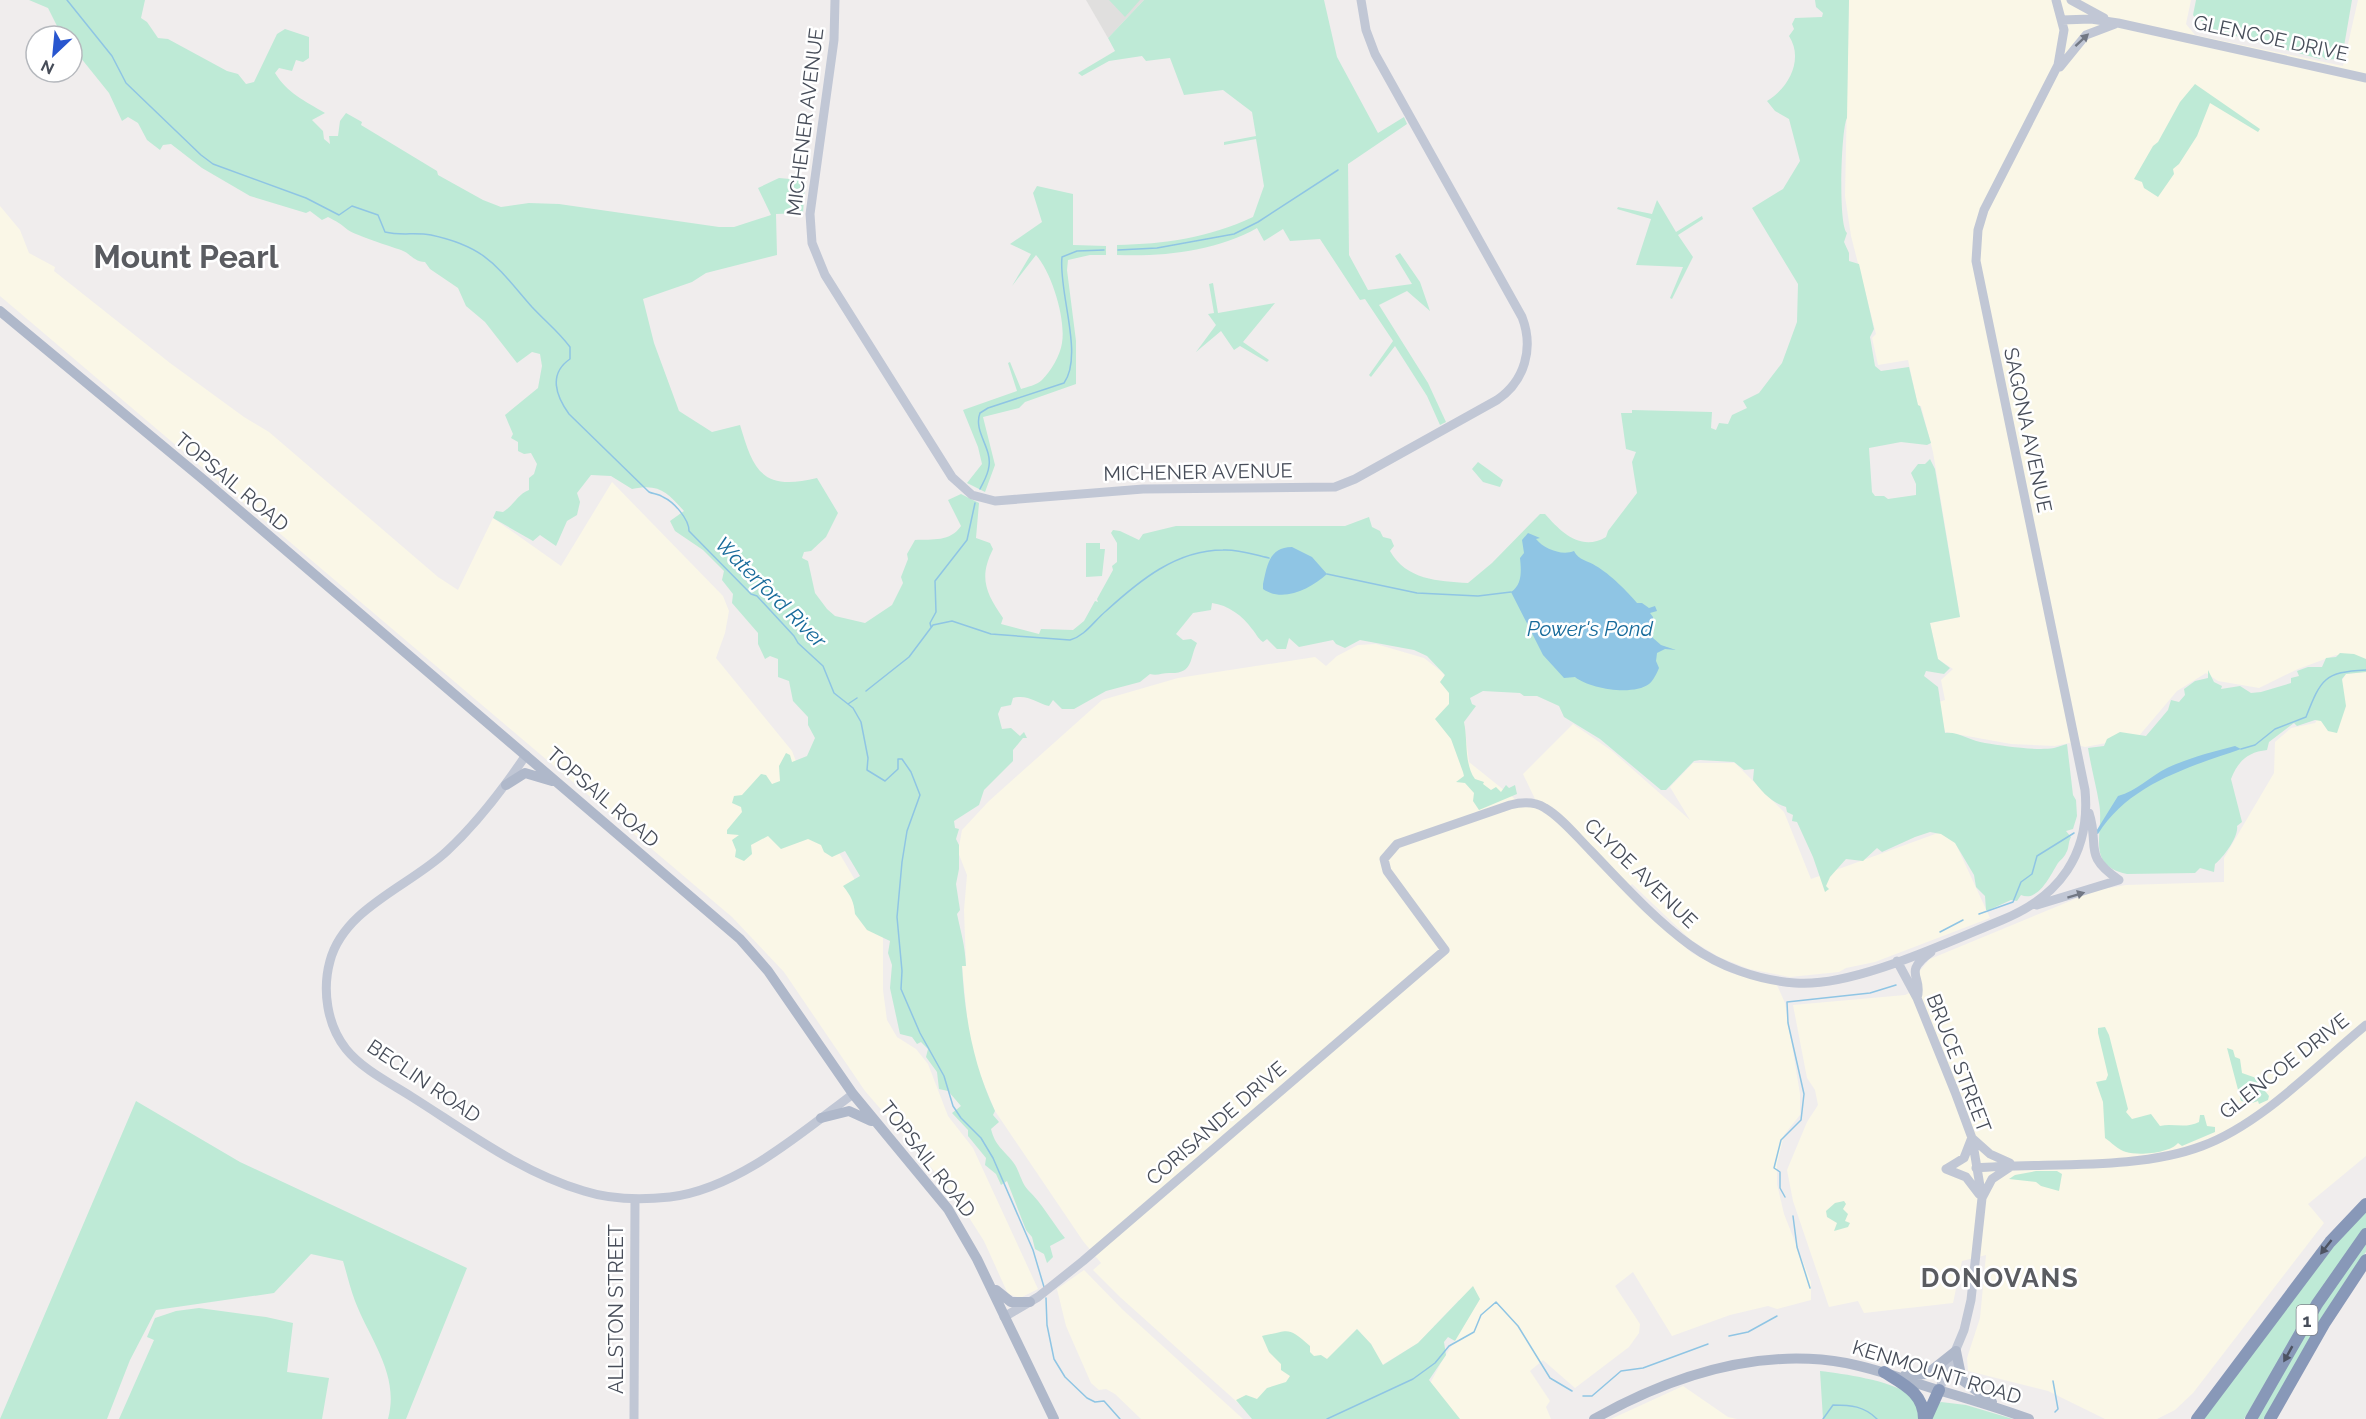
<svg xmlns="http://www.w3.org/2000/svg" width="2366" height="1419" font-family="Raleway,sans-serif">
<rect width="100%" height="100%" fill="#f0eded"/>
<!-- commercial -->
<path fill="#faf7e7" d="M1849,0h342l-5,24 9,11 148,31 15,-66h8v660l-30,-5 -38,14 -39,19 -41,-7 -12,-8 -29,18 -39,46 -53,10 -16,-4 -14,3 -44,-2 -66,-12 -6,-30 6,-2 -4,-20 12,-11 -15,-10 -8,-36 30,-6 -27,-165 -12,-46h-3l-10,-46 -30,5 -6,-27 4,-4 -25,-98 -6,-40z
M0,206l20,24 9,23 26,14 -1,4 116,92 74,54 25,15 169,145 20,13 35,-72 68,48 51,-84 111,114 6,15 -4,22 -9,25 76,93 25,64 66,113v62l4,30 10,17 19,12 12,15 20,52 25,32 65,141 -18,9 -12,-4 -24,-53 -30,-47 -89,-103 -81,-119 -52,-55 -732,-621z
M1376,644l48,14 18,14 10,14 12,36 5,40 46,37h20l-12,-25 50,-50 39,27 78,69 -20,-33 23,-24h42l49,49 27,67 138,-50 41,89 -115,44 -29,6 -7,4 -49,5 -41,-8 -30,-12 -28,-17 -59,-56 -7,6 33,34 34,29 39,20 46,12 8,18 15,91v21l-16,20 -7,29v20l7,30 27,68v18l-34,9 -9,-3 -38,9 -58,21 -39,-64 -18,14 25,38 -1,9 -10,14 -54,41 -32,-28 -13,11 20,30 -4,6 5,12h-140l30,-56 39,-64 -21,1 -41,43 -36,22 -11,-21 -14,-15 -30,31 -71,59 -136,-122 -27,-27 8,-7 -18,-22 -88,-130 -16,-39 -10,-34 -7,-73h4l-2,-55 3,-35 -9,-23 4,-22 27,-29 113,-101 76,-22 137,-21 11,9 11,-10 21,-11z
M2366,672v484l-58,48 16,19 -131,170 -18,17 -18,9h-52l-57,-28 -80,-20 -1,-13 13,-40 6,-63 -24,6 -9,42 -89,10 -6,-12 -29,6 -36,-106 -6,-31 20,-48 11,-17 -3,-15 -8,-12 -14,-73 112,-10 15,-7 -3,-14 13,-15 167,-69 29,-5 98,-3v-24l50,-85 1,-31 16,-14 24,-5 31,-49z
M1084,1270l39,40 120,109h-102l-26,-25 -9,-5 -7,1 -8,-7 -25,-57 -9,-37z
M1683,1386l45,31 9,2h-126z"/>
<!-- education -->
<path fill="#e0dfde" d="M1086,0h58l-36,38z"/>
<!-- green -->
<path fill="#beead6" d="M29,0h116l-4,18 6,4 11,16 10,1 59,32 11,3 8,10 8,-2 23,-48 8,-5 24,8v21l-6,4 -7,-2 -4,11 -13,-3 -4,5c12,20 30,28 50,40l-13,7 11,11 1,8 6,5 -1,-8h9l2,-15 6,-8 16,9 -1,3 76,46 1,4 45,25 18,7 28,-4 30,1 160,23h15l37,-12 -13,-27 21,-10 22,2 4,6 -2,27 -27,1 1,41 -71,18 -14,9 -49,17 11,44 25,68 33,21 28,-7c13,43 20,67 77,53l21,35 -12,24 -15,14 -7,1 -2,6 6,3 7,32 12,16 8,7 30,7 27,-18 11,-22 -2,-6 7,-18 -1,-5 8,-14c18,-1 35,2 46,-14l-13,-26 13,-6 18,9 -3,35 14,5 3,6c-14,28 -8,43 10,69l-2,6 38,10 2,-5 32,1 11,-9 11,-20 3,1 -1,-3 16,-29 -1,-4 5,-4v-19l-6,-10 2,-3 7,1 19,9 4,-6 33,-8h169l24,-9 3,10 8,4 3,6 8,2 3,7 -4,5c16,29 48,30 78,32l24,-20 48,-49h5c16,18 36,38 61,23l2,-6 29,-38 -5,-31 4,-10 -10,-3 -5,-36h11v-3l80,2 -1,16 5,2 3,-7 9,1 4,-9 15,-7 -4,-7 16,-8 23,-30 15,-41 1,-38 -46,-76 31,-19 17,-28 -11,-42 -14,-8 -8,-10c22,-13 37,-42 22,-65l5,-7 -2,-5 3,-6 27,-1 1,-4 -7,-6 -1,-7h34l-2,118c-6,10 -9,108 0,115l-3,9 5,11v8l10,3 15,65 -4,8 5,29 6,5 28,-4 9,38 2,1 11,37 -4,2 -26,-3 -32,6 3,44 3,4h9l4,3 28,-4v-11l-5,-11 7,-9h7l5,-5 5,10 25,148 -30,6 8,36 12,9 -6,6 -18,-3 -2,5 14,11 7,46c12,-2 26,8 40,10 19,3 51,8 69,5 5,-1 8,-3 13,-4l6,51 3,5 1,16 -4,13 -7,2 5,6c-3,5 -2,12 -5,16 -2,5 -5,6 -8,10 -6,9 -19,40 -37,32l-4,6 -6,-1 -22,10h-3l-1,-14 -9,-9 -2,-12 -19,-32 -14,-9 -11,-2 -15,5 -33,15 -5,-4 -14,13 -17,-2 -16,18 -4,9 3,3 -4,3 -12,-35 -16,-35 -5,-1 1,-6 -6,-3 -1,-5c-14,-4 -25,-16 -33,-27l1,-11 -10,1 -10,-8 -34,-2 -6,1 -28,29h-5l-61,-51 -36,-22 -5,-11 -22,-10h-13l-4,-3 -37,-2 -13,7 2,6 4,2 -12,16c4,19 0,42 11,57l9,3 -1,2 8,6 5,-3 5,5 5,-7 3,3 6,-3 2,9 -38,16 -6,-9 1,-8 -9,-10 -9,-1 8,-6 -1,-4 -12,-33 -16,-20 14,-15v-11l-9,-11 5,-7 -18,-19 -13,-6 -54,-10 -15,8 -9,-4 -3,-4 -34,7 -10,-9 -3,11h-9l-10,-10 -4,3c-6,-4 -7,-9 -11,-13 -9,-13 -24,-24 -40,-26l-1,7 -18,3 -17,21 7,6 8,-1 6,4c-8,16 -3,31 -28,30 -7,0 -12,3 -19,1l-10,8 -34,9 -32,18h-12l-9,-9 -4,6c-13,-3 -21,-12 -36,-8l-2,7 -10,2 -3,7 4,15 9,-1 9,8 4,-4 3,6h-4l-10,12v11l-29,29 -5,15 -25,16 1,7 4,1 -3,10 3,6v24l-3,15 4,26 -3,4c4,19 8,31 9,52h-4c3,52 11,98 33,145l-2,4 6,7 -8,7c4,17 13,21 22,33 6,7 8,21 15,28 14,13 24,32 37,48l-15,8 3,11 -6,6 -3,-9 -9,-5 -3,-12 -6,-7 -19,-49 -6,4 -5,-11 -11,-9 1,-7 -18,-22v-6l-16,-17 9,-7 -13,-15 -9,-2 -2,-17 -11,-15 2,-8 -7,-7 -4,2 -5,-7 -12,-3 -10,-46 2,-23 -4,-12 2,-12 -23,-11 -12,-16c-1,-12 -4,-18 -12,-28l17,-10 -15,-25 -13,6 -8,-5 -3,-7 -13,-6 -27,10 -13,-13 -17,9 1,9 -8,7 -9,-4 1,-7 -4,-10 7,-5 -12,-1v-4l15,-18 -1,-5 -9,-4 2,-7 8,-1 19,-21 5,1 6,9 8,-3 -1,-15 7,-13 4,2 2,7 15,-6 8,-18 -7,-13v-8l-15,-16 -4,-20 -11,-4v-18l-8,-3 -5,3 -7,-15v-11l-26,-30 1,-9 -11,-14 2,-9 -21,-21 -28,-19 -5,-10 14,-10c-17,-19 -25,-28 -52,-22l-21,-13 -20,-1 -14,18 3,9 -3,13 -10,6 -11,25 -16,-11 -7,6 -40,-23 3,-7 7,1c11,-7 15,-18 26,-22v-12l5,-4 3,-10 -6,-11 -7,1 -6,-3v-9l-7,-4 2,-4 -8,-19 33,-27 4,-22 -2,-12 -8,-2 -15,11 -32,-41 -19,-16 -8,-18 -28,-19 -5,-7c-11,0 -15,-9 -24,-12 -9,-3 -46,-15 -53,-20 -7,-6 -12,-9 -20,-13l-6,3 -12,-9 -4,2 -56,-17 -48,-28 -31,-24 -8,1 -3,5 -13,-10 -9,-17 -10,-6 -6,4 -13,-28 -37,-46v-11h-10l-14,-28z
M1109,0h31l-15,17z
M1144,0h180l13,57 41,76 26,-16 3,7 -59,40 1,91 19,35 44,-6 -17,-28 5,-3 20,29 10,29 -23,-20 -28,14 49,78 18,39 -6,3 -13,-29 -32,-50 -24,31 -2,-2 24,-34 -28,-42 -5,1 -40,-61 -30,2 -7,-12 -19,12 -7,-13c-40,23 -94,29 -140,27v-10c48,-1 91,-7 136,-28l11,-31 -8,-47 -32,6v-3l32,-6 -4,-24 -29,-22 -39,5 -14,-37 -24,3 -4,-5 -33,5 -27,15 -4,-3 37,-22 -7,-13z
M2196,0h156l-10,58 -16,2 -4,-4 -2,3 -117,-32 -3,-10 -4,2 -3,-4z
M2195,84l65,45 -2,3 -48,-29 -13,33 -18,28 -6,5 1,5 -16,23 -14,-9 -2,-6 -8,-3 19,-33 5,-4 22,-40z
M1037,186l36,8v51l33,1v9h-16l-22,5 -1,10 9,71v43l-51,18 -6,6 -36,9 12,48 -10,27 -18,-9 15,-19 -4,-17 -15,-37 54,-19 -9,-28 2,-1 11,27c6,-2 16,-4 21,-9 9,-9 18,-24 20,-37 4,-24 -10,-70 -26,-88l-24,31 19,-32 -21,-10 32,-22 -9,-29z
M1657,200l19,32 26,-16 1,3 -25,16 15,22 -21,42 -2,-1 13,-31 -47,-2 15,-46 -34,-10 1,-2 34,7z
M1213,283l5,30 57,-10 -32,39 26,18 -2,2 -27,-16 -6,4 -13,-19 -25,21 20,-27 -8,-11 6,-1 -5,-29z
M1478,462l25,18 -3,7 -17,-5 -11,-13z
M1086,543h14v6h5l-3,27 -16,1z
M2340,653l14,1 12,5v13l-20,2 -4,5 4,27 -9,27 -9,-2 -7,-10 -6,-1 -18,6 -3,-3 -25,19 -2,8c-19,2 -29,11 -36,29l11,43 -5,4c2,10 -13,31 -22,38l-1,8 -14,-4 -5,5 -68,1c-43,-9 -22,-41 -28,-71 -3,-18 -8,-36 -11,-55l16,-2 3,-7 13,-7 26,4 22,-26 3,-10 8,2 6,-7 -1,-6 11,-8 13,-3v-8l6,12 8,4 -1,3 19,-3 11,7 10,-1 30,-9v-5l8,-2 -2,-5 11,-4h14l4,-9 10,-1z
M2105,1027l4,8 19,74 -2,3 6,7 19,-5 9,12c13,-3 26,3 39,-4l1,-7h4l3,11 8,1v5l-33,14 -4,-3c-8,10 -39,13 -52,9 -8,-2 -15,-10 -21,-14l-2,-36 -7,-20 10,-2 2,-5 -10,-42v-5z
M2227,1048l6,2 2,7 5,2 2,14 17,6 5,5 -2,3 7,9 -1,4 -9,4 -1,-3 -6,2 -11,-2z
M136,1101l104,61 227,106 -61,151h-18c12,-44 -18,-79 -33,-118 -5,-13 -8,-27 -12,-40l-32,-7 -37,39 -118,17 -26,50 -23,59h-107z
M2036,1171h21l5,3 -3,17 -18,-5 -5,-4 -27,-3 6,-4z
M1844,1201l2,3 -3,5 5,5 -3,7 5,2 -2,4 -14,4 3,-8 -10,-6 -1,-6 9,-8z
M2366,1207v21l-57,83 -65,108h-44l107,-144z
M2366,1242v10l-20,28 -82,139h-7l56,-100z
M1473,1286l7,13 -25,42 -7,-4 -4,5 2,13 -17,25 31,39h-208l-16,-19 10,-5 11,4 10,-11 19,-6 4,-6 -9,-6v-6l-12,-12 -7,-16c27,-5 25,-11 48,10v6l4,4 7,-1 6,4 30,-30 14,15 12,21 35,-22z
M199,1308l67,9 27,6 -6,49 42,6 -7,41h-203l35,-79 -7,-3 8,-19 21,-7z
M1820,1371c25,3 68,9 89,23 9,5 10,16 13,25h-99z
M1941,1402l25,3 47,14h-83l7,-15z"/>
<!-- water -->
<path fill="#8fc5e4" d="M1528,533l12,5 -4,1c8,10 26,17 38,12 4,9 15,10 22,15 14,8 32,26 41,37h5l7,5 6,-2 2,5 -7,2 3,4v21l8,7 15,5 -11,-1 -8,4 -1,8 3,7c-2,5 -6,13 -10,16 -16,12 -59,5 -74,-7l-11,1 -21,-23 -32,-63c12,-8 10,-23 9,-34l4,-5 -2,-13z
M1292,547l20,10 15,17c-17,15 -44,29 -64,15v-5c4,-18 6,-37 29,-37z
M2235,746l6,3c-52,18 -112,35 -143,85l-3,-1 23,-37c19,-5 31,-19 49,-28 22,-10 44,-16 68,-22z"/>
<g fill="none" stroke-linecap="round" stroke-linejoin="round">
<!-- stream -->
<path stroke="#8fc5e4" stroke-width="1.5" d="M67,0l45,56 14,27 75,72 12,9 93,34 33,17 13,-9 26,9 7,17c16,4 30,0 46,3 56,12 66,32 101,72 13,14 27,25 38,40v12c-22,15 -14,37 -1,55l80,78c4,2 10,2 14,5 11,5 26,22 26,34l62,63 6,2 37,40 4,7 25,23 11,27 19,15 8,14 7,36 -1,12 18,11 13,-12v-10h4l9,13 9,23 -13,36 -5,31 -5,55 5,54 -1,18 19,44 24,43 9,30 8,12 20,20 12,20 40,92 11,37
M1118,250l39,-2 77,-14 24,-12 80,-52
M980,489c4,-8 8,-14 9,-23 3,-18 -16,-35 -9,-53l8,-5 76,-25c20,-28 -6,-92 -2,-126l15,-6 27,-1
M1327,574l90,19 61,3 33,-4
M931,627l-1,-4 6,-11 -1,-31 32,-41 8,-37
M866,691l43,-34 24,-32 19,-4 39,13 79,6c15,-4 24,-19 36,-29 33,-30 70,-61 117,-61 16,-1 31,5 46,8
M848,704l9,-6
M2241,749l14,-4 20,-16 31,-12c15,-38 18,-45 60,-47
M1979,914l34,-12 8,-20 11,-8 5,-18 37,-23
M1940,932l23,-12
M1785,1197l-5,-9v-16l-6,-4 7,-28 20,-20 3,-26 -16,-71 -1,-21 83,-9 26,-8
M1793,1216l4,31 13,41
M1046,1298l1,27 7,34 11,18 22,21 8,4 9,-1 16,18
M1729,1336l19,-4 29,-16
M2053,1381l5,28 -3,3
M1583,1396h9l29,-25 22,-3 65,-24
M1327,1419l86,-40 22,-16 14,-17 25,-14 7,-17 15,-13 22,24 32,52 22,13
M1823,1419l10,-14c18,0 31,1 44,14"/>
<!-- secondary -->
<path stroke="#c1c7d5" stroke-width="9" d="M835,0l-1,40 -24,174 2,29 13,32 127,202 20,18 23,6 148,-12 192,-2 20,-8 142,-79c28,-19 37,-52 25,-83l-147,-263 -9,-24 -5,-30
M2071,0l33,18
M2062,20l29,-1 27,4 248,55
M2060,67l26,-32 29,-11
M526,755c-23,34 -49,68 -79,96 -37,35 -103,57 -117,110 -8,29 -3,64 16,88 16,20 44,34 66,48 54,34 110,76 172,94 28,9 58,9 86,6 67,-8 131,-64 183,-103
M2089,813c11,34 -7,42 30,67
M2037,905l82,-25
M1897,961l20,37 38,94 17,46 10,60 -11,102 -7,30 -25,60
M1917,998c7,-22 -16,-24 14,-46
M1972,1138l18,16 20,9
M1976,1168c70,-6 160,3 226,-22 60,-22 115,-81 164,-121
M1946,1169l20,8 13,17
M1946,1169l18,-11 7,-18
M1982,1198l10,-19 18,-12
M1004,1317l34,-20 45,-36 362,-311 -58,-79 -3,-12 13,-15 113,-39c12,-3 24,-4 35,3 17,10 32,29 46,43 31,32 62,67 99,94 30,22 68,35 105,38 57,5 153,-41 207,-63 57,-23 89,-66 83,-130l-109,-529 2,-31 6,-20 74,-145 6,-35 -8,-30
M634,1419l1,-220"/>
<!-- primary -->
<path stroke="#afb8ca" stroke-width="10" d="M0,311l205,170 535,458 28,32 85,123 95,115 29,50 77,160
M506,785l19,-12 27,8
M821,1118l28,-7 22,10
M996,1290l15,12h19
M1956,1351l6,29 30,22
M1905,1375l22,-1 29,-23
M1594,1419c77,-43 163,-72 252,-56 32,6 62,18 92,27 31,9 61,18 91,29"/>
<!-- highway -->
<path stroke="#8898b8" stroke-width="12" d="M1884,1372c19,12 40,21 40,47
M1926,1419l13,-29
M2197,1419l133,-177 36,-38
M2251,1419l66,-115 49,-70
M2270,1419l54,-95 42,-64"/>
</g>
<!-- one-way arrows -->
<defs><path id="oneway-solid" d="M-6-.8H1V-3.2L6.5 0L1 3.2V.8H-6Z" transform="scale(1.5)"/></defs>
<g fill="#727884">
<use href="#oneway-solid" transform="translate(2082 40) rotate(-43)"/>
<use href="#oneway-solid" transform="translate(2076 895) rotate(-17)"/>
</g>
<g fill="#4e5462">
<use href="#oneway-solid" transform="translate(2326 1247) rotate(128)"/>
<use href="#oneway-solid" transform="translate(2288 1354) rotate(119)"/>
</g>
<g text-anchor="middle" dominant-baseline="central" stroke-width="5" stroke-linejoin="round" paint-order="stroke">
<!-- shield labels -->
<rect fill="#fff" stroke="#7e828b" stroke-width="1.5" x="2296.5" y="1305" width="21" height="30" rx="4.5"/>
<g font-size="18" font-weight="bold" fill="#474d59">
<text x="2307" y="1320">1</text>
</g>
<!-- street labels -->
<g font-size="20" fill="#474d59" stroke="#fff">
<text transform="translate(2271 38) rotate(12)">GLENCOE DRIVE</text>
<text transform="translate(805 122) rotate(-83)">MICHENER AVENUE</text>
<text transform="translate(2028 430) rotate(78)">SAGONA AVENUE</text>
<text transform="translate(1198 472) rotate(-1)">MICHENER AVENUE</text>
<text transform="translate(232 482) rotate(40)">TOPSAIL ROAD</text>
<text transform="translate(603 797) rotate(41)">TOPSAIL ROAD</text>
<text transform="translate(1641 873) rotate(44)">CLYDE AVENUE</text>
<text transform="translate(1959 1063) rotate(69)">BRUCE STREET</text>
<text transform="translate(2284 1066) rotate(-38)">GLENCOE DRIVE</text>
<text transform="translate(424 1081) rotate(34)">BECLIN ROAD</text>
<text transform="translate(1216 1123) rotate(-41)">CORISANDE DRIVE</text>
<text transform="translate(928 1159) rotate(52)">TOPSAIL ROAD</text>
<text transform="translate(616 1309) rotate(-90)">ALLSTON STREET</text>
<text transform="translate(1937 1372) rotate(17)">KENMOUNT ROAD</text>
</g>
<!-- water labels -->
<g font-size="21" font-style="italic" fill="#186b9b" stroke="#fff">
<text transform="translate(771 592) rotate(45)">Waterford River</text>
<text x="1590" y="628">Power's Pond</text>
</g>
<!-- district labels -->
<g font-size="26" font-weight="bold" letter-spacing="1.5" fill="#5a5c61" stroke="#fff">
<text x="2000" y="1278">DONOVANS</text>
</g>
<!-- town labels -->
<g font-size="32" font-weight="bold" fill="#5a5c61" stroke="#fff">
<text x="186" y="256">Mount Pearl</text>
</g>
</g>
<!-- north arrow -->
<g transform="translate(54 54) rotate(206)"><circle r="28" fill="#ffffff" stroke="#b5b8bd" stroke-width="1.5"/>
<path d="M0-4.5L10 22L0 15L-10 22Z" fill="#2856cf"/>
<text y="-9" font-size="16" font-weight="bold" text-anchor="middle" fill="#474d59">N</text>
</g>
</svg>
